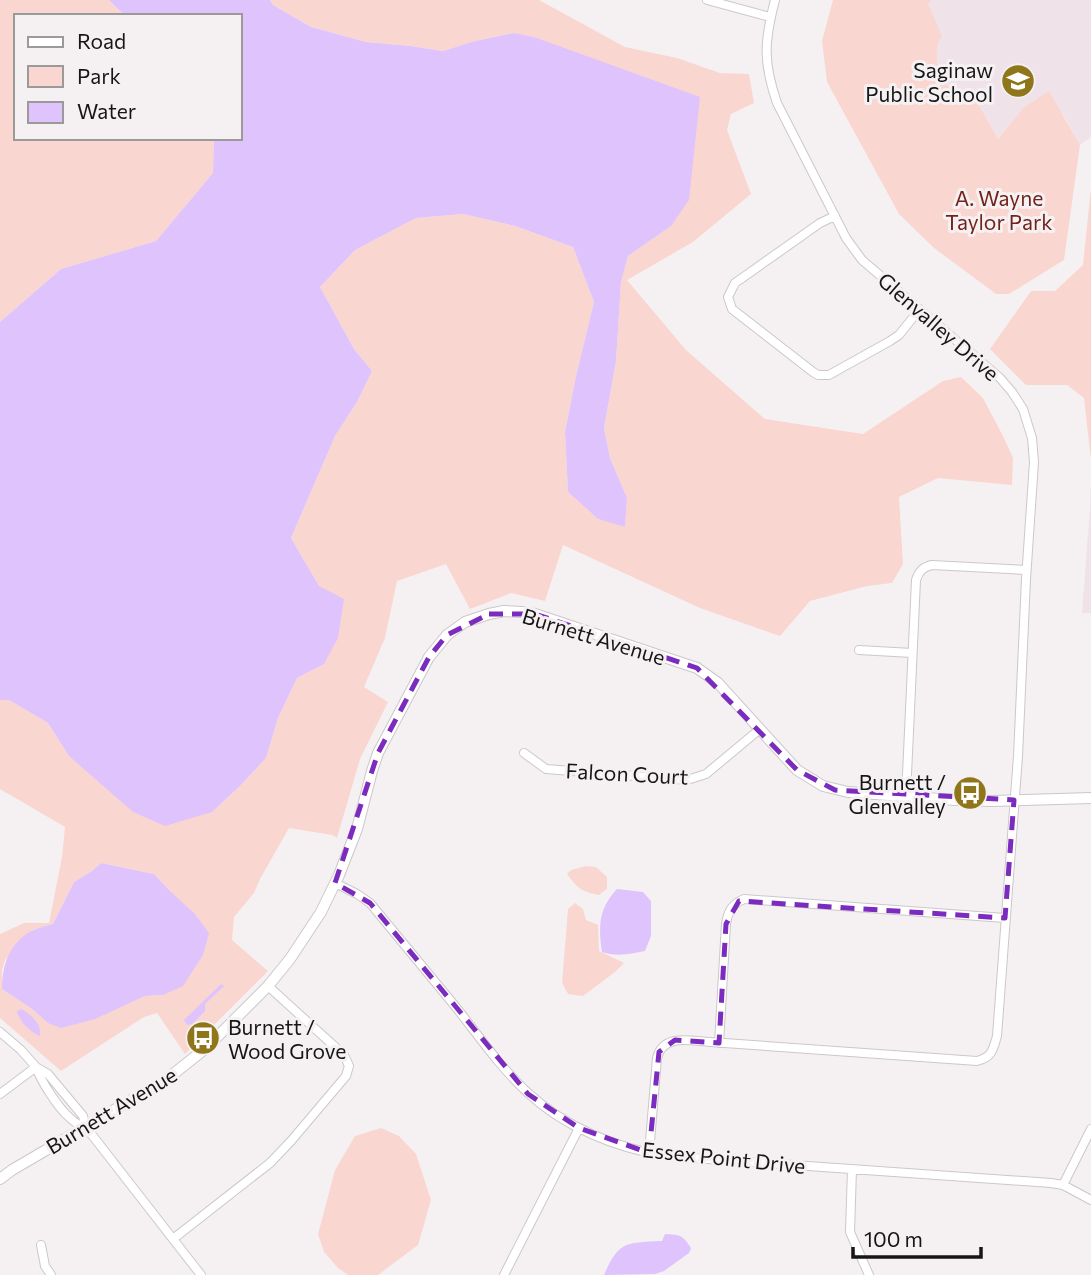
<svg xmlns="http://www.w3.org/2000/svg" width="1091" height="1275" font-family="Commissioner,sans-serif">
<rect width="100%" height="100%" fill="#f5f1f3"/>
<!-- built -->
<path fill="#efe3e9" d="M932,0h159v137l-11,8 -17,-31 -40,-6 -25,31 -23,-41 -14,1 -9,-7 -12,-20 -4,-19 1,-10 -9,-39z
M1091,483v130h-9l8,-106z"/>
<!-- green -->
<path fill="#fad6d0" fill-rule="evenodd" d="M0,0h109l16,16h-109v122h198l-1,35 -57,68 -95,28 -61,53z
M270,0h269l86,47 52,11 43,15 29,1 5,29 -23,11 -4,16 24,64 -58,48 -66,38 59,70 79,69 98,15 80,-53 18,-4 22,21 21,40 9,20 -1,27 -74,-7 -39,19 4,67 -11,19 -25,3 -57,15 -30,35 -80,-28 -137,-63 -18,56 -34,-8 -41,16 -24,-45 -49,17 -12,57 -21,49 24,15 -28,57 -23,79 -5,-3 -43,-7 -29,51 -6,14 -20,24 -2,23 36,31 -83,83 -28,-41 -13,4 -83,54 -61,-53v-84l24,-11h25l13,-66 3,-30 -65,-38v-89h9l39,23 21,33 143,56 28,-26 26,-28 12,-40 19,-40 27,-14 -5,-78 -28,-48 44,-102 22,-34 15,-31 -18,-22 -34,-62 35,-37 61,-32 47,-4 52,12 58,21 21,55 -18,74 -11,56 3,60 30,27 27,7 2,-28 -17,-40 -6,-30 12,-67 5,-79 7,-26 43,-30 -137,-189 -20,-4 -39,8 -32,10 -33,-5 -44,-4 -55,-15 -38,-22zM101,863l53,11 17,18 -8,103 -18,1 -24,10 -73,17 -16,-14 -30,-20v-19l3,-10 27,-30 21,-6 21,-42 18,-11z
M833,0h99l-4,4 14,32c-14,19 2,51 19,63l14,-1 23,41 25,-31 26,-17 31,54 -16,115 -55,34h-13l-62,-46 -35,-34 -72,-132 -5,-41z
M1091,188v272l-7,-62 -17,-13h-41l-36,-36 41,-58h24l28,-26z
M586,866l10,1 11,10v12l-8,6c-17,-3 -22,-7 -32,-21l4,-4z
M575,903l8,6 3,11 12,5 1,26 25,12 -9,9 -32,24 -15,-2 -6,-11 6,-74z
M381,1128l18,8 17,18 15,46 -13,45 -40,30h-30l-10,-7 -14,-16 -6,-18 17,-64 20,-34z"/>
<!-- water -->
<path fill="#dfc3fd" d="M109,0h161l3,5 38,22 55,15 44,4 33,5 32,-10 39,-8 20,4 166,60 -11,103 -18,26 -43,30 -7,26 -5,79 -12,67 6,30 17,40 -2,29 -27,-8 -30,-27 -3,-60 11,-56 18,-74 -21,-55 -58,-21 -52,-12 -47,4 -61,32 -35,37 34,62 18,22 -15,31 -22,34 -44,102 28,48 25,13 -6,39 -14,26 -27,14 -19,40 -12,40 -26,28 -28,26 -47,14 -32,-14 -64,-56 -21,-33 -39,-23h-9v-378l61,-53 95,-28 57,-68 1,-35h26v-122h-115z
M101,863l53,11 17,18 23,21 15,20 -6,22 -20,31 -20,9 -18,1 -50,23 -34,9 -13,-5 -16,-14 -30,-20c0,-24 7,-45 29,-58 6,-3 15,-5 22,-7l21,-42 18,-11z
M617,889l26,3 8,9v35l-6,15c-15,3 -28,6 -43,1 -4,-26 -3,-44 15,-63z
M221,984l3,2 -19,18v7l-13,13 -5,1 -3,-5z
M21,1009c10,5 21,15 19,27 -9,-3 -22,-16 -23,-25z
M665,1234c15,1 17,0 26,14l-2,5 -25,18 -9,3 -51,1c15,-35 23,-32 58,-34z"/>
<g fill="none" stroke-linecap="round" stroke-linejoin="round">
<!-- minor casing -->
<g stroke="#ccc8c9" stroke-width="10">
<path id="minor" d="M707,0l63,17
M835,216l-15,7 -85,60 -7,14 4,12 81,63 5,3h11l61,-34 9,-6 20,-25
M859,650l53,3
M524,753l22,16 141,11 19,-6 54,-45
M906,796l10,-216c3,-9 7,-13 16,-15l94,5
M335,883l22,11 13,9c28,34 57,69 85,103 23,29 45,61 72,86 37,35 89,56 139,64l385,27 12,2 28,15
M0,1032l21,18 15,17 12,7 35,42 3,12
M719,1043l7,-119c2,-13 6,-20 18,-25l261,19
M36,1067c5,14 22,41 34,51 7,7 15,9 22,17l109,140
M0,1094l36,-27
M649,1153l8,-95c6,-25 34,-17 53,-16l267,19c15,-4 16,-11 20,-25l21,-280 8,-177 8,-117 -2,-24 -9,-29 -11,-17 -12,-14 -138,-118 -16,-22 -69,-135c-14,-41 -13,-61 -2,-103
M852,1169l-2,63 19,43
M1063,1185l28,-56
M173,1239l97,-76 21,-22 55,-65 3,-10 -5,-11 -76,-69
M41,1245l4,21 6,9
M504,1275l75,-147"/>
</g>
<!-- tertiary casing -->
<g stroke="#ccc8c9" stroke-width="12">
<path id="tertiary" d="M0,1179l12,-9 155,-91 39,-31 62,-62 22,-27 31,-47 18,-37 18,-46 15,-58 6,-18 51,-96 18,-22 18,-13 24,-8 15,-3 18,1 13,2 162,54 21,15 79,87 26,16 25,6 107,8 37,1 99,-3"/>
</g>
<!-- minor -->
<use href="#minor" stroke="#fff" stroke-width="8"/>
<!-- tertiary -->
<use href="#tertiary" stroke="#fff" stroke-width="10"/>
</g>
<!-- marked area -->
<path fill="none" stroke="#7b2cbf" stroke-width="5" stroke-dasharray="14 9" stroke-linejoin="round" d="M489,614h46l162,54 100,102 38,20 179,10 -9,118 -266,-17 -13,23 -7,119 -44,-3 -16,12 -10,101 -70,-25 -51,-34 -158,-191 -35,-20 43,-130 51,-96 18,-22z"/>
<!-- icons -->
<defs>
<g id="school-disc" transform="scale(1.75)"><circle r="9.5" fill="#90761b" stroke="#f5f1f3"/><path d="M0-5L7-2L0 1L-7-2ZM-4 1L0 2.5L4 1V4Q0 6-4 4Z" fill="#fff"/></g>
<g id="bus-disc" transform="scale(1.75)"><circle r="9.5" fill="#90761b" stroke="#f5f1f3"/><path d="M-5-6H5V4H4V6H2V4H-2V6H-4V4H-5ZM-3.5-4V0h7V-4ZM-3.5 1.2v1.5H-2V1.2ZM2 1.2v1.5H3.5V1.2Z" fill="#fff"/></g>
</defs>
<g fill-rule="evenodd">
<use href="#school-disc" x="1018" y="81"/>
<use href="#bus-disc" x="970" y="793"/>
<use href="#bus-disc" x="203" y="1038"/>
</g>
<g text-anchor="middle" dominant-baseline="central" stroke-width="6" stroke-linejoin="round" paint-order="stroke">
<!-- poi labels -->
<g font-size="21" fill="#171616" stroke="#f5f1f3" text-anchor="end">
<text x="993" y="69">Saginaw<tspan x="993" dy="24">Public School</tspan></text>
<text x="946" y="781">Burnett /<tspan x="946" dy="24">Glenvalley</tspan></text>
<text x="228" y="1026" text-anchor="start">Burnett /<tspan x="228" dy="24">Wood Grove</tspan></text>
</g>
<!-- park labels -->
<g font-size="21" fill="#732219" stroke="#f5f1f3">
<text x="999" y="197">A. Wayne<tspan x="999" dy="24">Taylor Park</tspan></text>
</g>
<!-- street labels -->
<g font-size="21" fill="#171616" stroke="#f5f1f3">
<text transform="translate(939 326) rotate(41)">Glenvalley Drive</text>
<text transform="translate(594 636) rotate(17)">Burnett Avenue</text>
<text transform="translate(627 773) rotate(3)">Falcon Court</text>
<text transform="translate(111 1110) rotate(-31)">Burnett Avenue</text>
<text transform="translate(724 1157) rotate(6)">Essex Point Drive</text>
</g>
</g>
<!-- legend -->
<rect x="14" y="14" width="228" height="126" fill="#f5f1f3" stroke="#9c999b" stroke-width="2"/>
<rect x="28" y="37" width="35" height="10" fill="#ffffff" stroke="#9c999b" stroke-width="2"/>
<text x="77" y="49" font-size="21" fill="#171616">Road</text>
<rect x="28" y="66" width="35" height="21" fill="#fad6d0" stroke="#9c999b" stroke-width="2"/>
<text x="77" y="84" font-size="21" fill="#171616">Park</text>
<rect x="28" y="102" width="35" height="21" fill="#dfc3fd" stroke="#9c999b" stroke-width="2"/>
<text x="77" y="119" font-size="21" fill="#171616">Water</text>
<!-- scale -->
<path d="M853 1247v10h128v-10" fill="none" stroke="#171616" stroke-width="3.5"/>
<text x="864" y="1247" font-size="21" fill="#171616" stroke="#f5f1f3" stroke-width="5" paint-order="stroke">100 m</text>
</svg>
